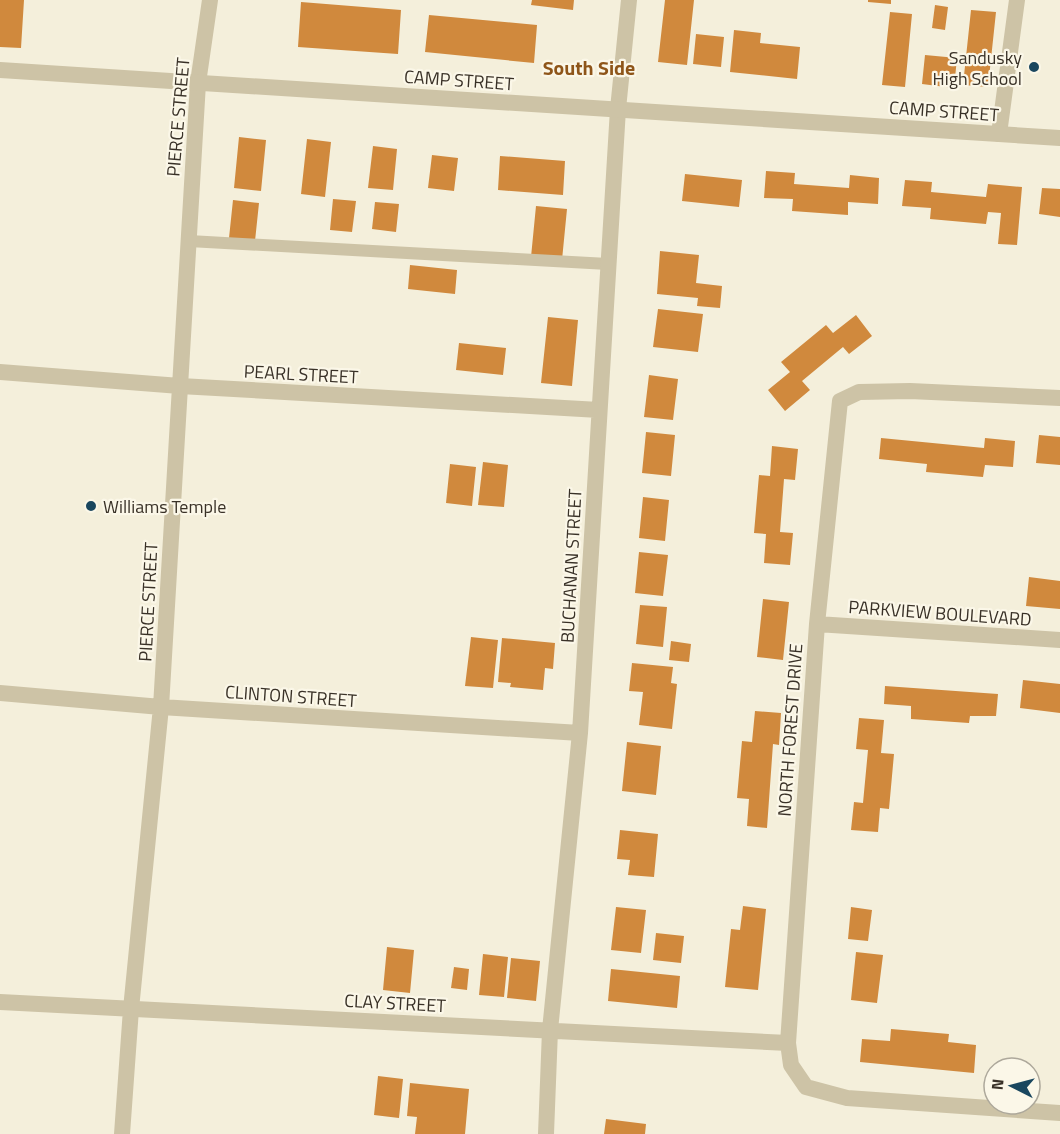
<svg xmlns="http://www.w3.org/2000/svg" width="1060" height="1134" font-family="'Titillium Web',sans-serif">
<rect width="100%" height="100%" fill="#f4efdb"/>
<!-- building -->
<path fill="#d0893d" d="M0,0h24l-3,48 -21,-1z
M532,0h42l-1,10 -42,-5z
M665,0h29l-7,65 -29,-3z
M868,0h23v4l-23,-2z
M301,2l100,8 -3,44 -100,-7z
M935,5l13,2 -3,23 -13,-2z
M971,10l25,2 -8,75 -25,-2z
M890,12l22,2 -7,73 -23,-2z
M429,15l108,10 -3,38 -109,-11z
M734,30l27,3 -1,10 40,4 -3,32 -67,-7z
M696,34l28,3 -3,30 -28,-3z
M925,55l32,3 -3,30 -32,-4z
M239,137l27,3 -5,51 -27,-3z
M307,139l24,3 -6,55 -24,-3z
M373,146l24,3 -4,41 -25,-2z
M432,155l26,3 -4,33 -26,-3z
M500,156l65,5 -2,34 -65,-5z
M766,171l29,2 -1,11 55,4 1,-13 29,3 -1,26 -30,-2v13l-56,-4 1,-12 -29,-1z
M685,174l57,6 -3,27 -57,-6z
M905,180l27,2 -1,10 55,5 2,-13 34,3 -5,58 -19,-1 3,-31 -13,-1 -2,12 -56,-5 1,-11 -29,-2z
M1042,188l18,1v28l-21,-3z
M333,199l23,2 -4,31 -22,-2z
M233,200l26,3 -4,38 -26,-3z
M375,202l24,2 -3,28 -24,-3z
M536,206l31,3 -5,51 -31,-3z
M660,251l39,4 -3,28 26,3 -2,22 -23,-2 1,-8 -41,-4z
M410,265l47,5 -2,24 -47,-5z
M658,309l45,5 -5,38 -45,-5z
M856,315l16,21 -23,18 -6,-7 -41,34 8,9 -25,21 -17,-21 22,-18 -9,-10 45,-37 7,8z
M548,317l30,3 -6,66 -31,-3z
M459,343l47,5 -3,27 -47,-5z
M649,375l29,4 -5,41 -29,-3z
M646,432l29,3 -4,41 -29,-3z
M1039,435l21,2v28l-24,-2z
M881,438l103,10 1,-10 30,3 -2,26 -28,-2 -2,12 -57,-5 1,-8 -48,-5z
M772,446l26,3 -3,31 -11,-1 -4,53 13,1 -3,32 -26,-2 2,-29 -12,-1 5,-58 11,1z
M483,462l25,3 -4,42 -26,-2z
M450,464l26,3 -4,39 -26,-3z
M643,497l26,3 -4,41 -26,-3z
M639,552l29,3 -5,41 -28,-3z
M1029,577l31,4v28l-34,-3z
M763,599l26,3 -6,58 -26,-3z
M640,605l27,2 -4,40 -27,-3z
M471,637l27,3 -5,48 -28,-2z
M502,638l53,5 -2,26 -8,-1 -2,22 -33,-3 1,-4 -13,-1z
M671,641l20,3 -2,18 -20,-2z
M632,663l41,4 -2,16 6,1 -5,45 -33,-4 4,-33 -14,-1z
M1023,680l37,4v29l-40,-5z
M885,686l113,8 -2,22h-26l-1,7 -58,-4v-13l-27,-2z
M755,711l26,2 -2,32 -6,-1 -6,84 -20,-2 2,-27 -12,-1 5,-57 10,1z
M859,718l25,2 -3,33 13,1 -5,55 -9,-1 -2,24 -27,-2 3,-28 9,1 5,-53 -12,-1z
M627,742l34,4 -5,49 -34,-4z
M620,830l38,4 -4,43 -26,-2 2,-15 -13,-1z
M743,906l23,3 -8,81 -33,-3 6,-58 9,1z
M616,907l30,3 -5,43 -30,-3z
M851,907l21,3 -4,31 -20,-2z
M656,933l28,3 -3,27 -28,-3z
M387,947l27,3 -4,43 -27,-3z
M856,952l27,3 -6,48 -26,-3z
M483,954l25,3 -4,40 -25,-2z
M511,958l29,3 -4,40 -29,-3z
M454,967l15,2 -2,21 -16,-2z
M611,969l69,7 -3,32 -69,-7z
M891,1029l58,5 -1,8 28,3 -2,28 -114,-11 2,-23 28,2z
M378,1076l25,3 -4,39 -25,-3z
M410,1083l59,6 -4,45h-50l2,-17 -10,-1z
M606,1119l40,5 -1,10h-41z"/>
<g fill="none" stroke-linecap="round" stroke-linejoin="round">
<!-- service -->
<path stroke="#cdc3a6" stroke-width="12" d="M189,241l419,23"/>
<!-- minor -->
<path stroke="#cdc3a6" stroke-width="16" d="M999,134l18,-134
M0,372l180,14 419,24
M1060,398l-150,-7 -51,1 -19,9 -23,223 -29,419 3,22 15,22 41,11 213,15
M817,624l243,16
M0,693l161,14 419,26
M0,1002l788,41
M122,1134l9,-125 30,-302 37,-624 12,-83
M546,1134l4,-104 30,-297 38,-624 11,-109"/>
<!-- tertiary -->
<path stroke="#cdc3a6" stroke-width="16" d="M0,70l1060,68"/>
</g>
<!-- markers -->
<g fill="#19465e" stroke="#fbf7e8" stroke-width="2">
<circle cx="1034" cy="67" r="6"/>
<circle cx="91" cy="506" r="6"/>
</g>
<g text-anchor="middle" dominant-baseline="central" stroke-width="4.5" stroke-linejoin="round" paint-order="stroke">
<!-- poi labels -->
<g font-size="18" fill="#393127" stroke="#fbf7e8" text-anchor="end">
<text x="1022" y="57">Sandusky<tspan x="1022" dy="21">High School</tspan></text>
<text x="103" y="506" text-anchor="start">Williams Temple</text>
</g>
<!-- street labels -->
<g font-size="18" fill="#393127" stroke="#fbf7e8">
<text transform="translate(459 80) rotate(4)">CAMP STREET</text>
<text transform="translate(944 111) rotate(4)">CAMP STREET</text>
<text transform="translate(178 117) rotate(-85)">PIERCE STREET</text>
<text transform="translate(301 374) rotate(3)">PEARL STREET</text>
<text transform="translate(571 566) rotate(-87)">BUCHANAN STREET</text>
<text transform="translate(148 602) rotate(-87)">PIERCE STREET</text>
<text transform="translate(940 613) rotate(4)">PARKVIEW BOULEVARD</text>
<text transform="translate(291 696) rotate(4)">CLINTON STREET</text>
<text transform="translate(790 730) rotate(-86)">NORTH FOREST DRIVE</text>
<text transform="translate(395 1003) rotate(3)">CLAY STREET</text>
</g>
<!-- neighbourhood labels -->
<g font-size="20" font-weight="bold" fill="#8e5519" stroke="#fbf7e8">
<text x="589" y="67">South Side</text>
</g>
</g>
<!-- north arrow -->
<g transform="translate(1012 1086) rotate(276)"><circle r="28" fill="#fbf7e8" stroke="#ada89b" stroke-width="1.5"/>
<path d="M0-4.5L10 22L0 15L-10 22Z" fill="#19465e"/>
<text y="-9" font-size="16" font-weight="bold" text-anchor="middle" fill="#393127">N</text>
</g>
</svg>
